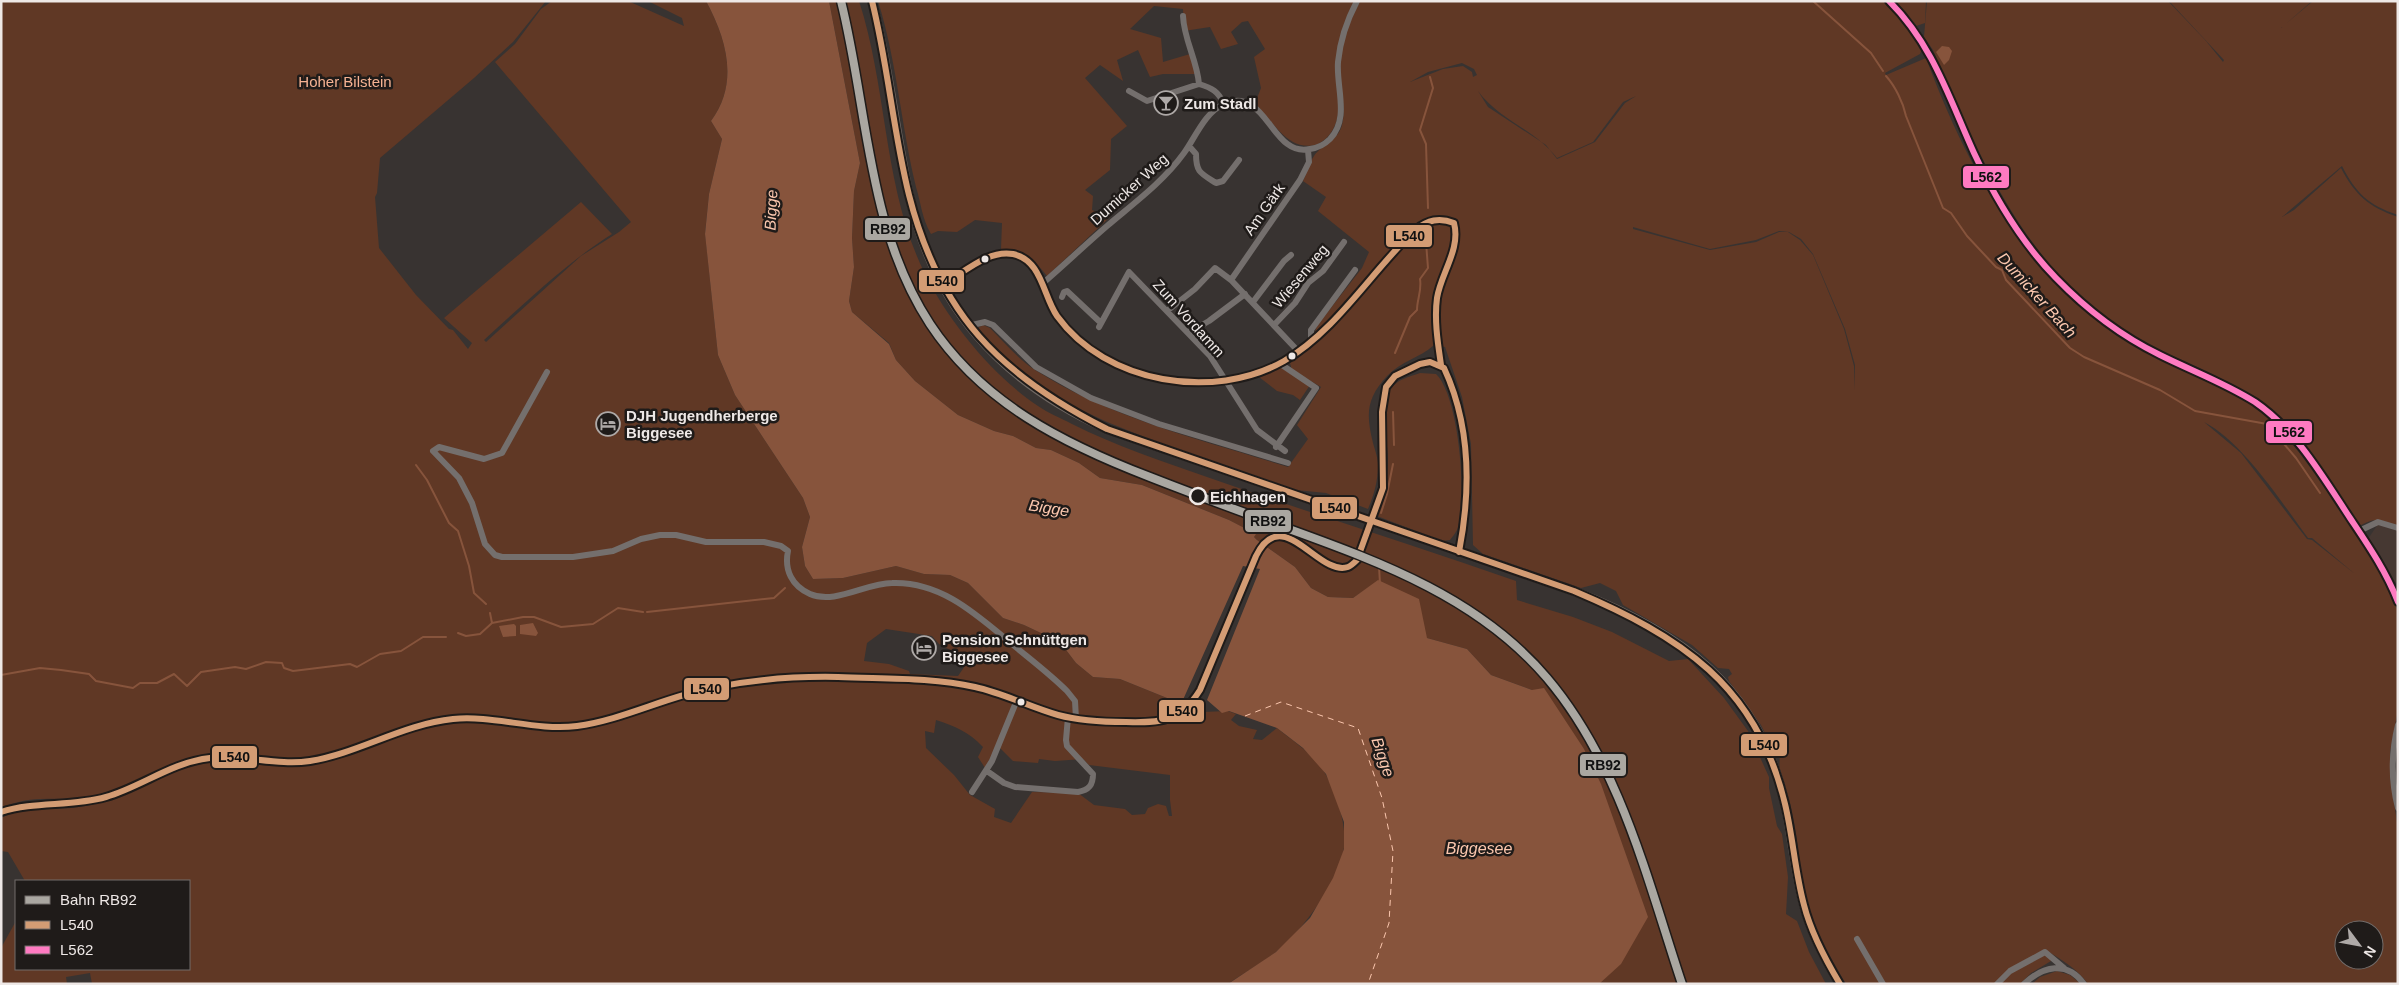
<svg xmlns="http://www.w3.org/2000/svg" width="2399" height="985" font-family="Arial,sans-serif">
<rect width="100%" height="100%" fill="#383331"/>
<!-- built -->
<path fill="#463832" d="M2378,524l20,6v54l-5,-3 -25,-42z"/>
<!-- green -->
<path fill="#603825" fill-rule="evenodd" d="M1,1h545l-33,41 -39,36 -94,80 -3,35 -2,4 4,51 37,47 33,34 4,1 15,19 4,-6 -28,-25 137,-116 31,32c-47,30 -86,68 -128,106l2,2 95,-86 38,-24 12,-10 -136,-160 20,-18 26,-35 11,-8h76l56,25 -2,-8 -34,-17h58c21,39 33,82 5,120l11,18 -13,55 -4,39 13,122 17,40 68,103 7,19 -8,30 3,19 8,13 30,-1 53,-12 28,8 26,1 18,8 35,35 21,7 36,17 16,21 17,14 27,2 52,21 10,2 -5,11 51,-2 8,3 -5,6 8,6 18,4 -4,9 9,1 15,-12c17,14 38,27 49,47 11,20 21,51 18,73 -5,34 -42,83 -68,104 -15,12 -33,21 -48,32h-1136l-2,-11 -24,4 1,7h-66v-36l15,-27v48h173v-88h-164l-17,-29 -7,-1v-33c24,-12 52,-7 77,-11 10,-1 21,-4 31,-7l-3,-8c-22,9 -43,6 -66,7 -13,0 -26,4 -39,8zM886,629l46,7 7,8 30,16 -11,16 -48,-2 -1,-3 -20,-7 -25,-3 3,-18zM936,720c19,6 33,12 47,27l-5,10 9,14 12,-24 14,14 25,2 1,-4 16,2 28,-2 6,6 81,10v25l2,16h-3l-3,-10 -8,-2 -10,4 -3,6 -13,1 -7,-6 -31,-4 -16,-12 -46,-1 -21,31 -17,-6 1,-8 -25,-14 -16,-20 -28,-27 -1,-17 9,2z
M829,1h30c29,89 24,188 66,273 24,48 68,102 113,132 10,7 23,12 34,18 44,22 89,37 135,53 103,36 206,68 309,104l1,19 56,17 39,15 57,29 19,-2 36,39 24,33 21,46v11l8,38 5,8 6,43 -2,37 11,7 12,31 17,32h-227l2,-5 -69,-289 -41,-15 -24,-26 -40,-11 -49,-57 -25,17 -25,-1 -17,-9 -16,-21 -38,-27 -3,-3 1,-3 -26,-14 -87,-35 -42,-7 -21,-15 -28,-13 -15,-2 -23,-12 -19,-5 -36,-16 -43,-34 -19,-21 -7,-17 -37,-31 -3,-11 5,-34 -2,-29 2,-47 6,-28z
M878,1h476c-5,15 -14,32 -15,47 -2,29 11,80 -21,96 -7,3 -19,2 -25,-2 -16,-9 -24,-26 -39,-36l7,-18 -7,-31 11,-8 -17,-28 -6,1 -11,10 7,12 -17,5 -11,-22 -26,4 -1,-22 -29,-3 -24,23 31,9 2,24 27,-8 6,20h-33l-13,3 -12,-27 -21,10 6,21 -23,-16 -15,13 42,48 -16,13 -1,31 -25,20 8,6 -1,14 5,2 6,-4 6,4 1,5 -63,59c-13,-16 -24,-28 -46,-27l1,-26 -27,-3 -18,12 -19,-1 -7,3c-9,-15 -10,-31 -15,-47 -15,-62 -19,-125 -38,-186z
M1360,1h523l23,24 16,24 -2,5 -35,19 1,2 40,-17c28,75 64,149 117,210 8,9 16,20 25,28 24,22 51,42 80,57 36,19 79,32 111,57 35,28 67,81 93,118l5,-7c-32,-50 -63,-102 -116,-132 -41,-24 -88,-38 -127,-65 -94,-66 -137,-174 -181,-274l-9,-13 3,-36h241l38,40 17,21 1,-2 -55,-59h143l-31,27 32,-27h85v214c-30,-10 -42,-22 -56,-49l-60,51 12,-7 47,-42c14,27 28,39 57,49v310c-21,-10 -24,-9 -44,2l34,56 10,27v98l-8,42v24l8,53v155h-310c-10,-15 -28,-25 -42,-34l5,11 -20,12 -11,11h-174c-18,-30 -34,-60 -42,-95 -5,-24 -6,-48 -11,-72 -3,-17 -8,-32 -13,-48 -2,-8 2,-16 -2,-22l-7,-2 -10,-20 -32,-44 -1,-4 4,-3 -3,-5 -11,-1 -26,-23 -69,-40 -7,-14 -16,-8 -19,5 -98,-34 -10,-9 -2,-101 -9,-47 -17,-50 -11,-2c-14,13 -33,16 -47,31 -21,23 -21,38 -14,67 2,7 5,15 5,22 0,16 -4,30 -10,44l-42,-16 -30,-3 -139,-48 -50,-20 -38,-18 -42,-27 -51,-48 7,-4 7,3c14,14 29,32 45,42 77,49 168,70 253,97l20,-28 -11,-14 24,-38 -29,-17 -2,-7 24,-20 2,-16 46,-59 7,-16 -51,-41 8,-14 -23,-16c4,-8 6,-18 11,-25 8,-12 24,-15 28,-31 4,-16 -1,-34 -2,-50 -2,-27 8,-50 20,-74zM1462,63l12,6 3,6 -4,2 -1,-5 -9,-6 -20,3 -33,13 18,-10zM1478,91c21,29 58,39 79,67l36,-16 30,-40 13,-6 -11,7 -30,39 -38,17 -11,-14 -58,-38zM1633,227l77,22 46,-9 23,-9 10,1 12,7 12,15 32,75 10,36 -1,25v-24l-10,-37 -31,-74 -13,-15 -12,-8h-9l-23,10 -46,8 -77,-21zM2204,422c39,20 78,81 104,116h4l43,36 -43,-34 -5,-1 -66,-86zM2344,930h30v30h-30z
M1894,1h32l-1,22 -9,3z
M1280,367l30,18 -10,15 -7,-5 -16,-4 -18,-14z
M1420,373l16,1c23,21 32,128 21,156 -2,4 -5,7 -7,10l-8,1 -65,-25c6,-19 11,-36 11,-57 0,-20 -10,-51 2,-69 7,-11 19,-13 30,-17z
M2057,971l13,4 11,9h-49l8,-7z"/>
<!-- water -->
<path fill="#87543c" d="M706,1h123l31,162 -6,28 -2,47 2,29 -5,34 3,11 37,32 7,16 19,21 43,34 36,16 19,5 23,12 15,2 28,13 21,15 42,7 87,35 27,14 -2,3 3,3 38,27 16,21 17,9 25,1 25,-18 41,19 8,39 40,11 24,26 41,15 12,-2 40,61 17,35 47,133 -27,47 -22,20h-371l48,-32 34,-34 23,-40 11,-29v-27l-18,-48 -23,-26 -26,-20 -48,-17 -7,2 -15,-13 53,-131 -17,-3 -61,136 -10,-2 -52,-21 -27,-2 -17,-14 -16,-21 -36,-17 -21,-7 -35,-35 -18,-8 -26,-1 -28,-8 -53,12 -30,1 -8,-13 -3,-19 8,-30 -7,-19 -68,-103 -17,-40 -13,-121 4,-40 13,-55 -11,-18c28,-38 16,-81 -5,-120z
M1942,46l7,1 3,4 -3,9 -5,5 -8,-13z
M533,623l5,10 -2,3 -16,-2v-9z
M514,624l2,2v10l-13,1 -4,-11z"/>
<g fill="none" stroke-linecap="round" stroke-linejoin="round">
<!-- stream -->
<path stroke="#87543c" stroke-width="2" d="M1813,1l58,52 12,18
M1886,76c9,10 17,26 20,40l37,92 8,5 16,23 29,31 6,3 4,10 64,68 14,9 76,33 35,21 72,13 29,34 24,35
M1428,208l-2,-64 -6,-14 13,-42 -3,-11
M1395,353l15,-36 7,-7c0,-11 5,-19 3,-31l8,-11 -2,-26
M1393,412l1,33
M416,465l11,15 22,43 9,8 11,35 5,27 12,11
M1381,513l6,-19 6,-30
M1368,561l11,5 1,18
M647,612l127,-14 11,-10
M490,613l2,10
M458,633l8,3 14,-2 12,-11 31,-6h11l27,10 32,-3 25,-16 25,4
M1,675l39,-7 21,2 28,4 7,7 37,7 7,-5h17l17,-9 13,12 14,-14 34,-5 11,2 20,-7 16,1 2,5 9,3 57,-7 7,3 23,-13 21,-3 22,-14h23"/>
<!-- ferry -->
<path stroke="#fbc7ae" stroke-width="1" stroke-dasharray="6 5" stroke-linecap="butt" d="M1245,716l36,-14 77,26 24,70 11,53 -4,72 -21,61"/>
<!-- minor -->
<path stroke="#746f6d" stroke-width="6" d="M1889,1c8,8 16,15 23,24 27,38 43,86 62,128 21,45 47,89 82,125 28,29 59,53 94,72 28,15 60,26 88,42 51,27 82,80 112,126 18,27 38,54 48,85
M1183,16c1,24 14,44 16,68 13,4 19,7 25,20
M1129,91l18,10 52,-17
M1189,146l7,8c0,18 4,19 20,29l7,-2 16,-21
M1231,280l69,-100 9,-18 -1,-12
M1042,284c22,-19 43,-39 65,-58 27,-23 56,-44 77,-73 11,-15 21,-41 40,-49 43,-19 47,54 86,45 8,-1 15,-5 20,-10 20,-21 6,-51 8,-77 2,-21 9,-42 19,-61
M941,285c22,-9 47,-36 72,-31 29,6 30,42 44,62 35,53 124,77 183,63 65,-14 109,-79 152,-124 11,-12 24,-30 40,-35 8,-2 15,0 22,3 9,18 -14,55 -17,76 -2,22 1,44 4,66
M1062,297l2,-5 3,-1 34,32
M1253,302l31,-41 7,-6
M1167,311l28,-22 20,-21 16,12 67,71
M1274,325l21,-22 13,-20 15,-12 21,-29
M968,326l17,-4 8,3 43,42 55,31 68,26 129,39
M1099,327l30,-55 81,84 47,74 28,21
M1188,333l21,-12 36,-27
M1311,340v-10l44,-60
M547,372l-45,81 -18,6 -45,-12 -6,4 26,27 13,25 13,41 10,11 7,2h71l40,-6 28,-12 19,-4h16l30,7h58l17,4 7,5c-4,19 4,35 22,43 25,11 56,-11 82,-11 49,-2 85,32 120,61 18,15 38,30 55,47l8,10 1,18
M1276,447l40,-59 -37,-25
M2359,531l19,-9 20,6
M2398,725c-7,28 -7,56 0,83
M987,771l17,12 11,4 63,5c11,-2 15,-7 15,-18l-26,-28 -1,-6 2,-23
M972,792l20,-31 25,-61
M1,812c34,-14 70,-4 105,-15 36,-10 66,-35 104,-39 33,-3 66,8 99,3 50,-8 94,-37 144,-42 42,-4 82,13 124,7 36,-5 72,-21 108,-31 57,-16 114,-20 172,-17 39,2 81,1 118,9 25,6 47,16 71,24 26,9 53,11 80,11 35,1 56,1 74,-32 16,-38 32,-77 49,-116 5,-10 9,-26 18,-33 28,-22 68,50 90,19l26,-72 1,-17 -2,-59 1,-16 3,-9 9,-11 25,-12 10,-2 14,6c27,48 28,131 15,184
M1857,939l26,45
M1997,984l13,-13 35,-19 19,16
M2024,984c19,-18 43,-24 60,0"/>
<!-- major -->
<path stroke="#716964" stroke-width="9" d="M872,1c17,64 23,129 37,193 25,114 93,188 198,235l467,162c105,41 185,95 211,213 6,30 9,60 16,90 7,32 21,61 39,90"/>
<!-- bus-1 casing -->
<g stroke="#1f1b19" stroke-width="10">
<path id="bus-1" d="M872,1c16,64 21,130 37,194 30,119 91,180 198,234l467,162c106,45 183,94 211,213 8,33 10,68 19,101 7,28 21,54 36,79
M941,285c21,-10 46,-36 72,-31 29,6 30,42 44,62 49,68 157,85 227,45 53,-31 87,-89 131,-131 13,-10 24,-13 39,-7 7,26 -13,50 -17,75 -3,22 1,46 4,67
M1,812c34,-11 70,-5 105,-15 35,-10 66,-35 104,-39 33,-4 66,8 100,3 49,-8 93,-37 143,-42 41,-4 82,12 124,7 37,-5 72,-21 107,-31 50,-14 103,-19 154,-18 45,2 93,0 137,10 28,6 55,20 83,28 22,6 45,7 68,7 35,1 54,0 74,-32l56,-134c27,-54 62,21 92,11 3,-1 7,-5 9,-7l26,-72 -1,-76 4,-25 9,-11 25,-12 10,-2 14,6c27,58 27,122 15,184"/>
</g>
<!-- bus-2 casing -->
<g stroke="#1f1b19" stroke-width="10">
<path id="bus-2" d="M1889,1c44,44 60,97 85,152 21,45 47,89 82,125 30,31 65,58 104,77 32,16 65,28 95,47 41,28 68,75 95,116 18,27 36,53 48,84"/>
</g>
<!-- bus-1 -->
<use href="#bus-1" stroke="#d39c74" stroke-width="6"/>
<!-- bus-2 -->
<use href="#bus-2" stroke="#fe7ac1" stroke-width="6"/>
<!-- rail-1 casing -->
<g stroke="#1f1b19" stroke-width="11">
<path id="rail-1" d="M841,1c27,108 26,227 89,323 52,79 134,120 220,153 46,18 92,35 139,52 94,34 191,70 258,149 73,86 100,201 135,306"/>
</g>
<!-- rail-1 -->
<use href="#rail-1" stroke="#aaa7a1" stroke-width="8"/>
</g>
<!-- icons -->
<defs>
<g id="bar-ring" transform="scale(1.25)"><circle r="9.5" fill="#1f1b19" stroke="#aea9a7" stroke-width="1.5"/><path d="M-6-5H6L.8 .8V4.5H3.5V6h-7V4.5H-.8V.8Z" fill="#aea9a7"/></g>
<g id="hotel-ring" transform="scale(1.25)"><circle r="9.5" fill="#1f1b19" stroke="#aea9a7" stroke-width="1.5"/><path d="M-6-4.5h1.5V1H6V5H4.5V3h-9V5H-6ZM-4 0a1.8 1.8 0 1 1 3.6 0ZM.5 0V-2.5h3Q6-2.5 6 0Z" fill="#aea9a7"/></g>
</defs>
<g fill-rule="evenodd">
<use href="#bar-ring" x="1166" y="103"/>
<use href="#hotel-ring" x="608" y="424"/>
<use href="#hotel-ring" x="924" y="648"/>
</g>
<!-- markers -->
<g fill="#eee8e6" stroke="#1f1b19" stroke-width="2">
<circle cx="985" cy="259" r="4.5"/>
<circle cx="1292" cy="356" r="4.5"/>
<circle cx="1021" cy="702" r="4.5"/>
</g>
<circle fill="#1f1b19" stroke="#eee8e6" stroke-width="2.5" cx="1198" cy="496" r="8"/>
<g text-anchor="middle" dominant-baseline="central" stroke-width="5" stroke-linejoin="round" paint-order="stroke">
<!-- park labels -->
<g font-size="15" fill="#f6b292" stroke="#1f1b19">
<text x="345" y="81">Hoher Bilstein</text>
</g>
<!-- poi labels -->
<g font-size="15" font-weight="bold" fill="#eee8e6" stroke="#1f1b19" text-anchor="start">
<text x="1184" y="103">Zum Stadl</text>
<text x="626" y="415">DJH Jugendherberge<tspan x="626" dy="17">Biggesee</tspan></text>
<text x="942" y="639">Pension Schnüttgen<tspan x="942" dy="17">Biggesee</tspan></text>
</g>
<!-- street labels -->
<g font-size="15" fill="#eee8e6" stroke="#1f1b19">
<text transform="translate(1129 189) rotate(-42)">Dumicker Weg</text>
<text transform="translate(1264 209) rotate(-55)">Am Gärk</text>
<text transform="translate(1300 276) rotate(-50)">Wiesenweg</text>
<text transform="translate(1189 318) rotate(48)">Zum Vordamm</text>
</g>
<!-- stop labels -->
<g font-size="15" font-weight="bold" fill="#eee8e6" stroke="#1f1b19" text-anchor="start">
<text x="1210" y="496">Eichhagen</text>
</g>
<!-- water labels -->
<g font-size="16" font-style="italic" fill="#fbc7ae" stroke="#1f1b19">
<text transform="translate(771 210) rotate(-87)">Bigge</text>
<text transform="translate(2037 295) rotate(48)">Dumicker Bach</text>
<text transform="translate(1049 508) rotate(9)">Bigge</text>
<text transform="translate(1383 757) rotate(71)">Bigge</text>
<text x="1479" y="848">Biggesee</text>
</g>
</g>
<g stroke="#1f1b19" stroke-width="2">
<rect x="1962" y="165" width="48" height="24" rx="5" fill="#fe7ac1"/>
<rect x="864" y="217" width="47" height="24" rx="5" fill="#aaa7a1"/>
<rect x="1385" y="224" width="48" height="24" rx="5" fill="#d39c74"/>
<rect x="918" y="269" width="47" height="24" rx="5" fill="#d39c74"/>
<rect x="2265" y="420" width="48" height="24" rx="5" fill="#fe7ac1"/>
<rect x="1311" y="496" width="47" height="24" rx="5" fill="#d39c74"/>
<rect x="1244" y="509" width="48" height="24" rx="5" fill="#aaa7a1"/>
<rect x="683" y="677" width="47" height="24" rx="5" fill="#d39c74"/>
<rect x="1158" y="699" width="47" height="24" rx="5" fill="#d39c74"/>
<rect x="1740" y="733" width="48" height="24" rx="5" fill="#d39c74"/>
<rect x="211" y="745" width="47" height="24" rx="5" fill="#d39c74"/>
<rect x="1579" y="753" width="48" height="24" rx="5" fill="#aaa7a1"/>
</g>
<g font-size="14" text-anchor="middle" font-weight="bold" fill="#111">
<text x="1986" y="182">L562</text>
<text x="888" y="234">RB92</text>
<text x="1409" y="241">L540</text>
<text x="942" y="286">L540</text>
<text x="2289" y="437">L562</text>
<text x="1335" y="513">L540</text>
<text x="1268" y="526">RB92</text>
<text x="706" y="694">L540</text>
<text x="1182" y="716">L540</text>
<text x="1764" y="750">L540</text>
<text x="234" y="762">L540</text>
<text x="1603" y="770">RB92</text>
</g>
<!-- border -->
<rect width="2399" height="985" fill="none" stroke="#eee8e6" stroke-width="5"/>
<!-- legend -->
<rect x="15" y="880" width="175" height="90" fill="#1f1b19" stroke="#726d6b"/>
<rect x="25" y="896" width="25" height="8" fill="#aaa7a1" stroke="#726d6b"/>
<text x="60" y="905" font-size="15" fill="#eee8e6">Bahn RB92</text>
<rect x="25" y="921" width="25" height="8" fill="#d39c74" stroke="#726d6b"/>
<text x="60" y="930" font-size="15" fill="#eee8e6">L540</text>
<rect x="25" y="946" width="25" height="8" fill="#fe7ac1" stroke="#726d6b"/>
<text x="60" y="955" font-size="15" fill="#eee8e6">L562</text>
<!-- north arrow -->
<g transform="translate(2359 945) rotate(122)"><circle r="24" fill="#1f1b19" stroke="#726d6b"/>
<path d="M0-4L9 19L0 12L-9 19Z" fill="#aea9a7"/>
<text y="-8" font-size="14" font-weight="bold" text-anchor="middle" fill="#eee8e6">N</text>
</g>
</svg>
